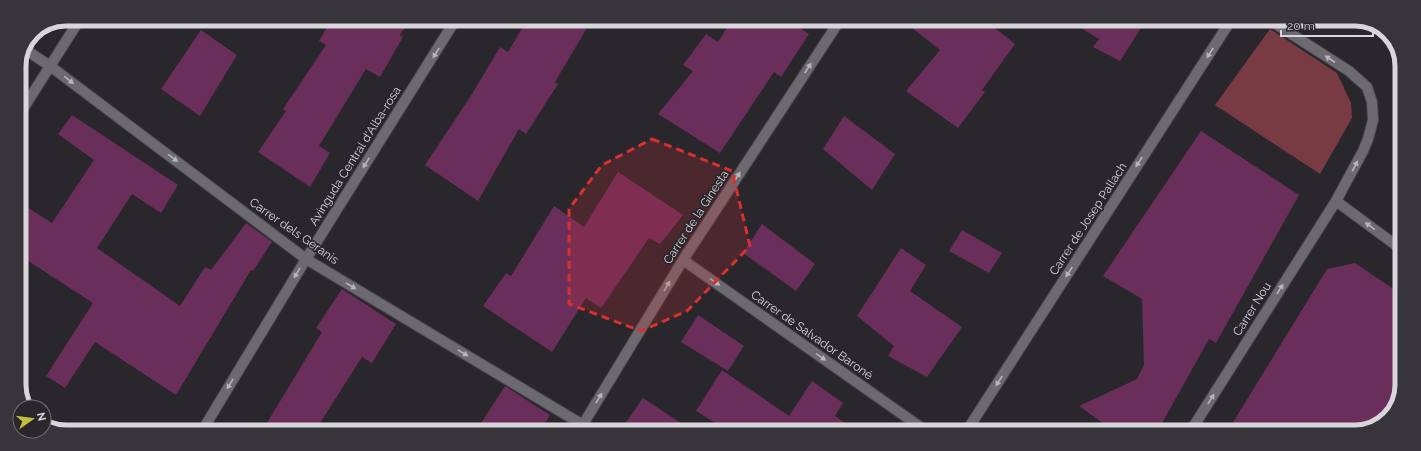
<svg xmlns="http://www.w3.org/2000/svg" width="1421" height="451" font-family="Raleway,sans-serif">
<rect width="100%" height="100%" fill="#29262c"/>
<!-- green -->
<path fill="#783b44" d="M1270,29l67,44 14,30 1,15 -32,56 -105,-69z"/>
<!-- building -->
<path fill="#6a2e5a" d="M332,19h78l-10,16 3,2 -23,40 -14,-8 -47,77 11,7 -20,34 -52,-35 28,-41 -3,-2 43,-64 -7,-4z
M527,20h46l14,8 -32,54 3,2 -32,50 -7,-5 -41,72 -53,-36 47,-71 28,-47 8,5z
M732,20h55l22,14 -28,43 -7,-5 -54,81 -62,-39 35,-43 -10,-6 23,-31 12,8z
M902,20h83l30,24 -33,46 3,2 -27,36 -52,-37 34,-41z
M1068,20h78l-26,41 -27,-14 6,-8z
M201,30l36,25 -37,61 -39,-27z
M72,115l106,70 -17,28 -29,-19 -35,54 83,58 25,-39 6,3 35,-47 26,19 -19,29 -2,-1 -75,125 -81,-53 -30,46 -19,-12 47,-73 -74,-48v-53l33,21 42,-63 -36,-26z
M844,116l51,38 -23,36 -49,-41z
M1201,131l98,64 -83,148 -7,-4 -52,93h-42l-36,-26 58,-27 7,-14 -2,-66 -39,-23z
M618,172l65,43 -23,29 -11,-6 -48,70 -15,-10 -34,54 -69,-46 23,-33 5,3 43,-70 30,21z
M762,224l53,40 -19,27 -53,-38z
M962,230l40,23 -13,20 -40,-22z
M901,248l25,17 -16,26 52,36 -35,50 -39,-21 6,-10 -37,-30z
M1355,263l46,31 -1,103 -17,25 -28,10h-128l100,-163z
M342,289l54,35 -24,39 -10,-6 -47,74h-53l60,-99 -6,-4z
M698,315l46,31 -16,25 -47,-29z
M722,370l67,46 23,-35 31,22 -8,13 22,15h-129l-32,-20z
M505,386l45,29 -10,16h-64z
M643,398l50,33h-73z"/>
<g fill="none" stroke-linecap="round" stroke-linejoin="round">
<!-- street casing -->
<g stroke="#454348" stroke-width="12">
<path id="street" d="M26,50l24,16 256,193 277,166
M19,115l61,-96
M1336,201l65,48
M683,260l243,171
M202,431l104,-172 150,-240
M579,431l104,-171 157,-240
M966,432l265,-412
M1190,432l146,-231 27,-50 5,-12 5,-19 -1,-18 -5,-15 -18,-16 -78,-50"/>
</g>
<!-- street -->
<use href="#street" stroke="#6d6971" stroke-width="10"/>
</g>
<!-- one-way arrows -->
<defs><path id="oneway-solid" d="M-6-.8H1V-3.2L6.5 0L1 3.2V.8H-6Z"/></defs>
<g fill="#b8b5bb">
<use href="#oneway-solid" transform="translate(436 53) rotate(122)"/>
<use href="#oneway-solid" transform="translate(1210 53) rotate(123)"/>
<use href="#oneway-solid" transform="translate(1330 59) rotate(-147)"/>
<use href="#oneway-solid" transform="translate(808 68) rotate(-57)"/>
<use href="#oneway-solid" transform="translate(69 80) rotate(37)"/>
<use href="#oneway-solid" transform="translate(173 158) rotate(37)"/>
<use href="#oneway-solid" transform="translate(1139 162) rotate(123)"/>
<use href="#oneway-solid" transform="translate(366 163) rotate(122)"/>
<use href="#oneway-solid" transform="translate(1355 166) rotate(-62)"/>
<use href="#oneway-solid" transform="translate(737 177) rotate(-57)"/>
<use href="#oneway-solid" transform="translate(1370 226) rotate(-144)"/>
<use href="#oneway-solid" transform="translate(1069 272) rotate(123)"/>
<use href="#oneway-solid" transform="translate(297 273) rotate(121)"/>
<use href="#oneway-solid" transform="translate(715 282) rotate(35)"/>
<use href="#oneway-solid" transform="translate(351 286) rotate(31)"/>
<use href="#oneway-solid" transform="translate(667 286) rotate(-59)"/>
<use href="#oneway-solid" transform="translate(1280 289) rotate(-58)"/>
<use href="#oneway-solid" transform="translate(463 353) rotate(31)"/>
<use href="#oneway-solid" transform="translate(821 357) rotate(35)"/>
<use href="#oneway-solid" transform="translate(999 381) rotate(123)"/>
<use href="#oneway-solid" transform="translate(230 384) rotate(121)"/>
<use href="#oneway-solid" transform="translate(599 398) rotate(-59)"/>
<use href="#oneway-solid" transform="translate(1211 399) rotate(-58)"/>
</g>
<!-- marked area -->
<path fill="#d63131" fill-opacity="0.2" stroke="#d63131" stroke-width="3" stroke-dasharray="8 5" stroke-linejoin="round" d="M652,139l80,32 18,75 -63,65 -46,20 -72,-27v-95l33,-44z"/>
<g text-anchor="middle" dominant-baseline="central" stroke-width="3.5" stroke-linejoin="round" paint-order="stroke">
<!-- street labels -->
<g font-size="12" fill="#d8d6db" stroke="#29262c">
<text transform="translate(355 156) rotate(-58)">Avinguda Central d'Alba-rosa</text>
<text transform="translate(696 217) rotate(-57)">Carrer de la Ginesta</text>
<text transform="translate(1088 219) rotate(-57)">Carrer de Josep Pallach</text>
<text transform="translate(294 231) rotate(35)">Carrer dels Geranis</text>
<text transform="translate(1252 309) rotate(-58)">Carrer Nou</text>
<text transform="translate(812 335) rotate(35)">Carrer de Salvador Baroné</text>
</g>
</g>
<!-- crop -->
<path d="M0 0H1421V451H0ZM66 26H1355A40 40 0 0 1 1395 66V385A40 40 0 0 1 1355 425H66A40 40 0 0 1 26 385V66A40 40 0 0 1 66 26Z" fill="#37343a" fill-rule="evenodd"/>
<path fill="none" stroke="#d8d6db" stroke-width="5" d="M66 26H1355A40 40 0 0 1 1395 66V385A40 40 0 0 1 1355 425H66A40 40 0 0 1 26 385V66A40 40 0 0 1 66 26Z"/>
<!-- north arrow -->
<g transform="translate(32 419) rotate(76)"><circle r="19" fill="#29262c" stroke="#6f6c72"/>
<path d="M0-3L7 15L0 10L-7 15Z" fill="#c1be40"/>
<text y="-6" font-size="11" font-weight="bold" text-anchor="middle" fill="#d8d6db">N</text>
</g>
<!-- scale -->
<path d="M1281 30v6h92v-6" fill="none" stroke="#d8d6db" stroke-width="2"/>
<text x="1287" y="30" font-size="12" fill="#d8d6db" stroke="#29262c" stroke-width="3" paint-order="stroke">20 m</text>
</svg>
